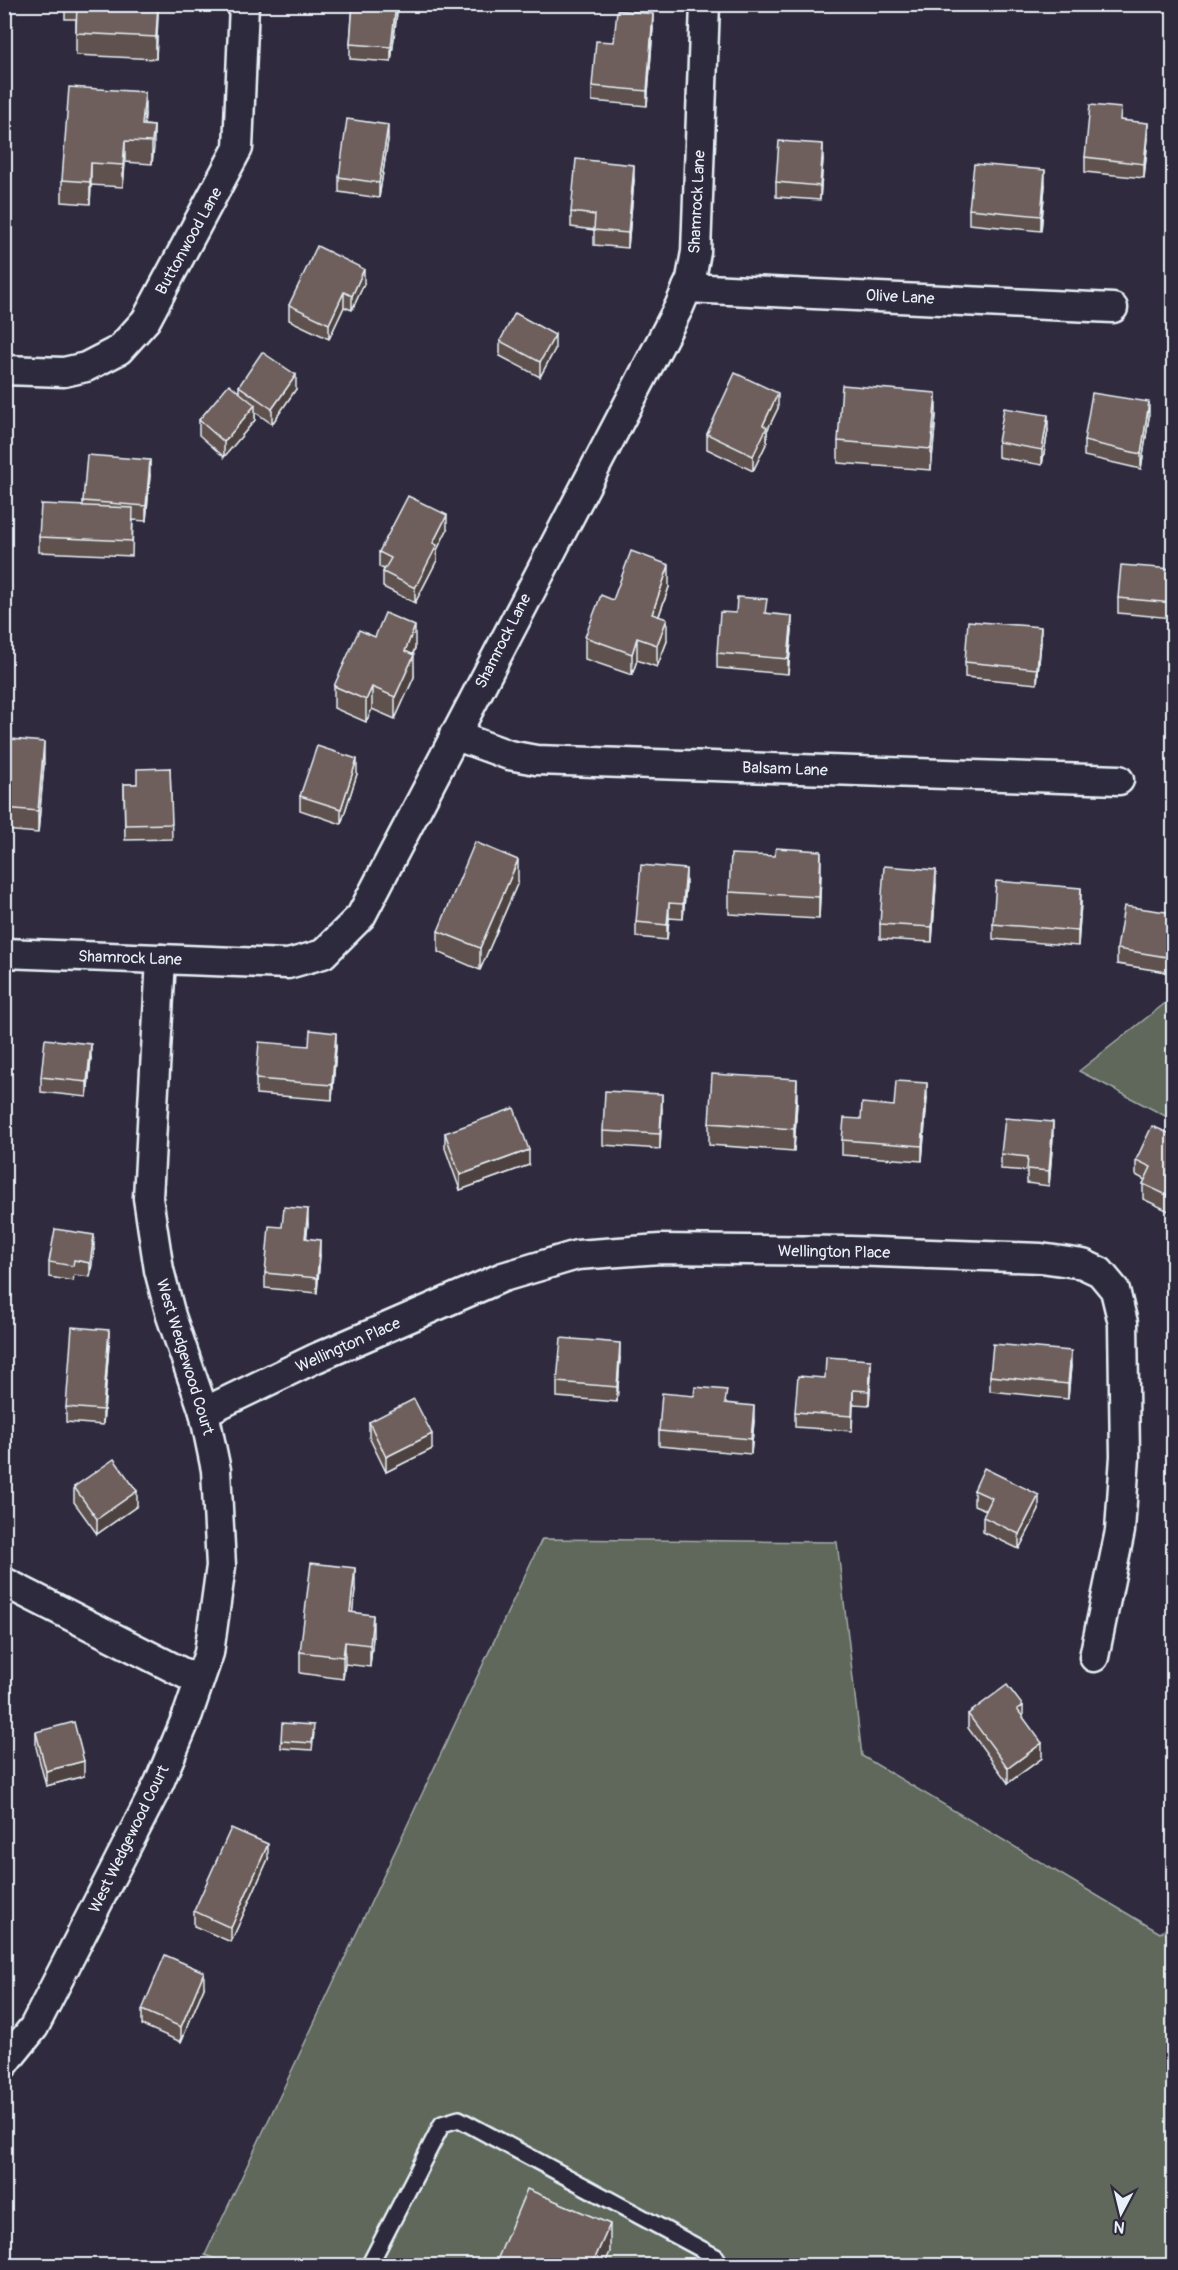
<svg xmlns="http://www.w3.org/2000/svg" width="1178" height="2270" font-family="Pangolin,sans-serif">
<style>
.green{fill:#5e675a;stroke:#a3aca9;stroke-width:1.5}
.lines{fill:none;stroke-linecap:round;stroke-linejoin:round}
.service-casing{stroke:#e8f1f8;stroke-width:20}
.minor-casing{stroke:#e8f1f8;stroke-width:33}
.service{stroke:#2f2a3d;stroke-width:15}
.minor{stroke:#2f2a3d;stroke-width:28}
.wall{fill:#5f514e;stroke:#e8f1f8;stroke-width:1.5}
.shaded-wall{fill:#4d4240;stroke:#e8f1f8;stroke-width:1.5}
.building{fill:#6e5e5b;stroke:#e8f1f8;stroke-width:1.5}
.labels{text-anchor:middle;dominant-baseline:central;stroke-width:6;stroke-linejoin:round;paint-order:stroke}
.street-label{font-size:16px;fill:#e8f1f8;stroke:#2f2a3d}
</style>
<rect width="100%" height="100%" fill="#2f2a3d"/>
<filter id="ink" filterUnits="userSpaceOnUse"><feTurbulence type="fractalNoise" baseFrequency=".0167" numOctaves="2"/><feDisplacementMap in="SourceGraphic" scale="12" xChannelSelector="R" yChannelSelector="G"/><feConvolveMatrix kernelMatrix="1 2 1 2 8 2 1 2 1" color-interpolation-filters="sRGB"/></filter>
<g filter="url(#ink)">
<g class="green">
<polygon points="1173,997 1173,1120 1079,1071"/>
<polygon points="542,1539 837,1542 862,1756 1160,1933 1173,1924 1173,2265 235,2266 205,2255"/>
</g>
<g class="lines">
<g class="service-casing">
<polyline id="service" points="369,2266 442,2124 459,2119 716,2257 721,2266"/>
</g>
<g class="minor-casing">
<g id="minor">
<polyline points="687,288 1113,308"/>
<polyline points="4,370 64,372 86,367 119,350 146,320 238,148 244,4"/>
<polyline points="454,735 509,755 536,760 1119,780"/>
<polyline points="4,953 288,964 323,954 361,916 679,307 691,279 696,252 705,4"/>
<polyline points="204,1412 316,1358 503,1277 577,1255 660,1249 850,1251 1041,1258 1083,1264 1100,1272 1115,1290 1123,1323 1125,1456 1120,1531 1094,1657"/>
<polyline points="4,1582 199,1681"/>
<polyline points="4,2064 34,2027 159,1783 188,1714 209,1653 221,1566 216,1470 204,1412 171,1316 159,1270 148,1198 161,959"/>
</g>
</g>
<use href="#service" class="service"/>
<use href="#minor" class="minor"/>
</g>
<g class="wall">
<polygon points="65,4 158,4 156,59 76,55 76,19 65,19"/>
<polygon points="353,4 398,4 391,62 350,59 350,44"/>
<polygon points="653,28 647,106 592,101 592,86 614,42"/>
<polygon points="145,114 144,125 154,126 152,164 125,162 123,187 91,185 90,204 62,202 62,180"/>
<polygon points="1121,120 1148,138 1144,178 1085,172 1085,157"/>
<polygon points="388,140 379,198 339,192 339,177"/>
<polygon points="823,159 820,200 776,197 776,182"/>
<polygon points="634,180 628,248 594,245 594,230 571,227 571,212"/>
<polygon points="1045,185 1041,231 969,224 969,209"/>
<polygon points="364,284 352,310 344,307 329,339 289,320 289,305"/>
<polygon points="500,341 555,349 540,377 500,356"/>
<polygon points="239,386 296,389 272,424 255,412 255,420 224,457 199,435 199,420 239,392"/>
<polygon points="778,408 767,431 767,442 753,471 707,449 707,434"/>
<polygon points="936,415 931,470 838,463 838,441"/>
<polygon points="1149,417 1141,469 1084,456 1084,441"/>
<polygon points="1048,430 1042,465 998,457 998,442"/>
<polygon points="150,475 146,521 133,520 132,556 39,552 39,537 83,506 83,501"/>
<polygon points="447,530 437,550 437,560 415,603 383,587 383,572 384,569 379,567 379,552"/>
<polygon points="1173,569 1173,618 1118,613 1118,598"/>
<polygon points="669,587 659,616 667,641 657,667 637,660 632,675 585,659 585,637 613,600"/>
<polygon points="767,613 792,630 788,674 717,668 717,653"/>
<polygon points="375,637 415,648 413,655 414,677 395,719 372,709 366,722 334,708 334,686"/>
<polygon points="1041,642 1037,684 965,677 965,662"/>
<polygon points="4,761 44,764 38,833 4,830"/>
<polygon points="170,768 172,839 125,840 124,784 137,784"/>
<polygon points="357,774 341,824 300,810 300,796"/>
<polygon points="821,873 819,919 729,914 729,892"/>
<polygon points="518,882 480,970 438,952 438,931"/>
<polygon points="686,884 683,919 669,918 667,940 636,937 636,922"/>
<polygon points="936,885 932,942 880,939 880,924"/>
<polygon points="1081,902 1078,946 993,939 993,924"/>
<polygon points="1173,913 1173,973 1117,964 1117,949"/>
<polygon points="309,1046 336,1047 332,1100 256,1094 256,1079"/>
<polygon points="91,1058 87,1097 41,1092 41,1077"/>
<polygon points="927,1098 922,1161 842,1155 842,1140 861,1119 894,1106"/>
<polygon points="797,1101 794,1151 709,1145 709,1123"/>
<polygon points="662,1109 660,1149 603,1145 603,1131"/>
<polygon points="445,1133 529,1165 460,1190 445,1148"/>
<polygon points="1173,1135 1173,1213 1143,1199 1143,1184 1145,1180 1136,1175 1136,1160"/>
<polygon points="1053,1137 1049,1186 1027,1183 1027,1171 1001,1169 1001,1154"/>
<polygon points="308,1224 306,1238 320,1255 317,1293 265,1288 265,1273 282,1227"/>
<polygon points="94,1250 90,1277 74,1275 73,1281 49,1277 49,1262"/>
<polygon points="109,1344 103,1425 66,1422 66,1407"/>
<polygon points="620,1358 617,1402 557,1397 557,1382"/>
<polygon points="1071,1366 1068,1399 990,1391 990,1376"/>
<polygon points="871,1375 869,1405 853,1404 852,1431 795,1427 795,1412 825,1378"/>
<polygon points="727,1403 754,1421 751,1454 659,1446 659,1431"/>
<polygon points="369,1422 432,1449 386,1472 369,1437"/>
<polygon points="74,1487 137,1506 97,1534 74,1502"/>
<polygon points="974,1490 1039,1510 1019,1549 983,1532 983,1517 986,1510 974,1505"/>
<polygon points="355,1590 352,1613 373,1637 370,1667 345,1664 343,1679 300,1673 300,1652"/>
<polygon points="968,1714 1023,1717 1042,1758 1008,1783 968,1728"/>
<polygon points="36,1732 84,1776 46,1786 36,1747"/>
<polygon points="314,1733 312,1750 281,1748 281,1741"/>
<polygon points="268,1859 231,1942 194,1926 194,1911"/>
<polygon points="204,1987 181,2042 142,2025 142,2010"/>
</g>
<g class="shaded-wall">
<polygon points="158,4 158,17 156,59 156,37"/>
<polygon points="396,4 398,4 391,62 391,47"/>
<polygon points="653,14 653,28 647,106 647,91"/>
<polygon points="145,92 145,114 143,142 142,125"/>
<polygon points="1148,123 1148,138 1144,178 1144,164"/>
<polygon points="388,125 388,140 379,198 379,183"/>
<polygon points="154,126 154,148 152,164 152,142"/>
<polygon points="125,141 125,162 123,187 123,165"/>
<polygon points="823,144 823,159 820,200 820,186"/>
<polygon points="91,163 91,185 90,204 90,182"/>
<polygon points="634,165 634,180 628,248 628,233"/>
<polygon points="1045,170 1045,185 1041,231 1041,216"/>
<polygon points="364,269 364,284 352,310 352,296"/>
<polygon points="344,292 344,307 329,339 329,324"/>
<polygon points="555,335 555,349 540,377 540,362"/>
<polygon points="296,375 296,389 272,424 272,409"/>
<polygon points="778,393 778,408 767,431 767,442 753,471 753,456 763,425"/>
<polygon points="936,393 936,415 931,470 931,449"/>
<polygon points="1149,402 1149,417 1141,469 1141,454"/>
<polygon points="255,405 255,420 224,457 224,442"/>
<polygon points="1048,415 1048,430 1042,465 1042,450"/>
<polygon points="150,460 150,475 146,521 146,506"/>
<polygon points="447,515 447,530 437,550 437,560 415,603 415,588 433,543"/>
<polygon points="669,565 669,587 652,635 652,614"/>
<polygon points="792,616 792,630 788,674 788,659"/>
<polygon points="667,619 667,641 657,667 657,645"/>
<polygon points="415,626 415,648 405,673 405,651"/>
<polygon points="1041,627 1041,642 1037,684 1037,669"/>
<polygon points="637,638 637,660 632,675 632,654"/>
<polygon points="414,655 414,677 395,719 395,697"/>
<polygon points="372,687 372,709 366,722 366,700"/>
<polygon points="44,742 44,764 38,833 38,811"/>
<polygon points="357,759 357,774 341,824 341,809"/>
<polygon points="821,851 821,873 819,919 819,897"/>
<polygon points="518,860 518,882 480,970 480,948"/>
<polygon points="686,869 686,884 683,919 683,904"/>
<polygon points="936,870 936,885 932,942 932,927"/>
<polygon points="1081,888 1081,902 1078,946 1078,931"/>
<polygon points="669,903 669,918 667,940 667,925"/>
<polygon points="336,1033 336,1047 332,1100 332,1085"/>
<polygon points="91,1044 91,1058 87,1097 87,1082"/>
<polygon points="797,1079 797,1101 794,1151 794,1129"/>
<polygon points="927,1083 927,1098 922,1161 922,1146"/>
<polygon points="662,1094 662,1109 660,1149 660,1134"/>
<polygon points="1053,1122 1053,1137 1049,1186 1049,1171"/>
<polygon points="529,1150 529,1165 460,1190 460,1175"/>
<polygon points="308,1209 308,1224 305,1253 305,1238"/>
<polygon points="94,1235 94,1250 90,1277 90,1263"/>
<polygon points="320,1240 320,1255 317,1293 317,1278"/>
<polygon points="109,1330 109,1344 103,1425 103,1410"/>
<polygon points="620,1343 620,1358 617,1402 617,1387"/>
<polygon points="1071,1351 1071,1366 1068,1399 1068,1384"/>
<polygon points="871,1360 871,1375 869,1405 869,1391"/>
<polygon points="853,1390 853,1404 852,1431 852,1416"/>
<polygon points="754,1406 754,1421 751,1454 751,1439"/>
<polygon points="432,1434 432,1449 386,1472 386,1457"/>
<polygon points="137,1491 137,1506 97,1534 97,1519"/>
<polygon points="1039,1495 1039,1510 1019,1549 1019,1534"/>
<polygon points="355,1568 355,1590 350,1634 350,1612"/>
<polygon points="373,1615 373,1637 370,1667 370,1645"/>
<polygon points="345,1642 345,1664 343,1679 343,1657"/>
<polygon points="1023,1706 1023,1721 1017,1709"/>
<polygon points="1042,1743 1042,1758 1008,1783 1008,1768"/>
<polygon points="84,1761 84,1776 46,1786 46,1771"/>
<polygon points="268,1844 268,1859 231,1942 231,1928"/>
<polygon points="204,1972 204,1987 181,2042 181,2027"/>
<polygon points="610,2224 610,2252 604,2265 592,2265"/>
</g>
<g class="building">
<polygon points="77,4 158,4 156,37 76,33"/>
<polygon points="353,4 396,4 391,47 350,44"/>
<polygon points="617,10 653,14 647,91 592,86 596,41 614,42"/>
<polygon points="69,87 145,92 142,125 154,126 152,142 125,141 123,165 91,163 90,182 62,180"/>
<polygon points="1090,105 1121,108 1120,120 1148,123 1144,164 1085,157"/>
<polygon points="347,119 388,125 379,183 339,177"/>
<polygon points="779,141 823,144 820,186 776,182"/>
<polygon points="576,159 634,165 628,233 594,230 595,215 571,212"/>
<polygon points="974,164 1045,170 1041,216 969,209"/>
<polygon points="317,246 364,269 352,296 344,292 329,324 289,305"/>
<polygon points="515,313 555,335 540,362 500,341"/>
<polygon points="262,352 296,375 272,409 239,386"/>
<polygon points="735,373 778,393 763,425 767,427 753,456 707,434"/>
<polygon points="229,384 255,405 224,442 199,420"/>
<polygon points="842,385 936,393 931,449 838,441"/>
<polygon points="1092,393 1149,402 1141,454 1084,441"/>
<polygon points="1004,408 1048,415 1042,450 998,442"/>
<polygon points="87,455 150,460 146,506 83,501"/>
<polygon points="408,496 447,515 433,543 437,545 415,588 383,572 391,558 379,552"/>
<polygon points="41,504 133,508 132,541 39,537"/>
<polygon points="631,551 669,565 652,614 667,619 657,645 637,638 632,654 585,637 601,595 613,600"/>
<polygon points="1121,565 1173,569 1173,603 1118,598"/>
<polygon points="737,597 767,599 765,613 792,616 788,659 717,653 720,612 736,613"/>
<polygon points="385,613 415,626 405,651 414,655 395,697 372,687 366,700 334,686 359,630 375,637"/>
<polygon points="968,621 1041,627 1037,669 965,662"/>
<polygon points="11,739 44,742 38,811 4,808 4,761 10,762"/>
<polygon points="317,746 357,759 341,809 300,796"/>
<polygon points="170,768 172,824 125,825 124,784 137,784 137,769"/>
<polygon points="475,842 518,860 480,948 438,931"/>
<polygon points="776,848 821,851 819,897 729,892 731,854 775,856"/>
<polygon points="641,865 686,869 683,904 669,903 667,925 636,922"/>
<polygon points="884,866 936,870 932,927 880,924"/>
<polygon points="996,881 1081,888 1078,931 993,924"/>
<polygon points="1124,906 1173,913 1173,958 1117,949"/>
<polygon points="310,1030 336,1033 332,1085 256,1079 259,1042 309,1046"/>
<polygon points="45,1039 91,1044 87,1082 41,1077"/>
<polygon points="712,1074 797,1079 794,1129 709,1123"/>
<polygon points="896,1081 927,1083 922,1146 842,1140 844,1118 861,1119 862,1103 894,1106"/>
<polygon points="605,1091 662,1094 660,1134 603,1131"/>
<polygon points="514,1108 529,1150 460,1175 445,1133"/>
<polygon points="1005,1118 1053,1122 1049,1171 1027,1169 1028,1157 1001,1154"/>
<polygon points="1152,1126 1173,1135 1173,1198 1143,1184 1151,1167 1136,1160"/>
<polygon points="284,1207 308,1209 305,1238 320,1240 317,1278 265,1273 269,1226 282,1227"/>
<polygon points="55,1229 94,1235 90,1263 74,1260 73,1266 49,1262"/>
<polygon points="72,1327 109,1330 103,1410 66,1407"/>
<polygon points="561,1338 620,1343 617,1387 557,1382"/>
<polygon points="993,1344 1071,1351 1068,1384 990,1376"/>
<polygon points="826,1357 871,1360 869,1391 853,1390 852,1416 795,1412 798,1376 825,1378"/>
<polygon points="695,1387 727,1390 725,1403 754,1406 751,1439 659,1431 662,1393 694,1396"/>
<polygon points="414,1399 432,1434 386,1457 369,1422"/>
<polygon points="114,1459 137,1491 97,1519 74,1487"/>
<polygon points="984,1468 1039,1495 1019,1534 983,1517 992,1498 974,1490"/>
<polygon points="311,1563 355,1568 350,1612 373,1615 370,1645 345,1642 343,1657 300,1652"/>
<polygon points="1007,1685 1023,1706 1017,1709 1042,1743 1008,1768 968,1714"/>
<polygon points="74,1722 84,1761 46,1771 36,1732"/>
<polygon points="282,1723 314,1725 312,1743 281,1741"/>
<polygon points="231,1828 268,1844 231,1928 194,1911"/>
<polygon points="165,1955 204,1972 181,2027 142,2010"/>
<polygon points="527,2189 610,2224 592,2265 495,2265"/>
</g>
</g>
<g class="labels">
<g class="street-label">
<text transform="translate(697 202) rotate(-87)">Shamrock Lane</text>
<text transform="translate(189 241) rotate(-61)">Buttonwood Lane</text>
<text transform="translate(900 297) rotate(3)">Olive Lane</text>
<text transform="translate(503 641) rotate(-63)">Shamrock Lane</text>
<text transform="translate(785 769) rotate(2)">Balsam Lane</text>
<text transform="translate(130 958) rotate(2)">Shamrock Lane</text>
<text transform="translate(834 1252) rotate(1)">Wellington Place</text>
<text transform="translate(348 1345) rotate(-24)">Wellington Place</text>
<text transform="translate(185 1357) rotate(73)">West Wedgewood Court</text>
<text transform="translate(129 1839) rotate(-64)">West Wedgewood Court</text>
</g>
</g>
<rect width="1178" height="2270" fill="none" stroke="#2f2a3d" stroke-width="24"/>
<rect x="12" y="12" width="1154" height="2246" fill="none" stroke="#e8f1f8" stroke-width="2" filter="url(#ink)"/>
<g transform="translate(1121 2213) rotate(187)" stroke="#2f2a3d" stroke-width="4.5" paint-order="stroke">
<path d="M0-4.5L10 22L0 15L-10 22Z" fill="#e8f1f8"/>
<text y="-9" font-size="16" font-weight="bold" text-anchor="middle" fill="#e8f1f8">N</text>
</g>
</svg>
